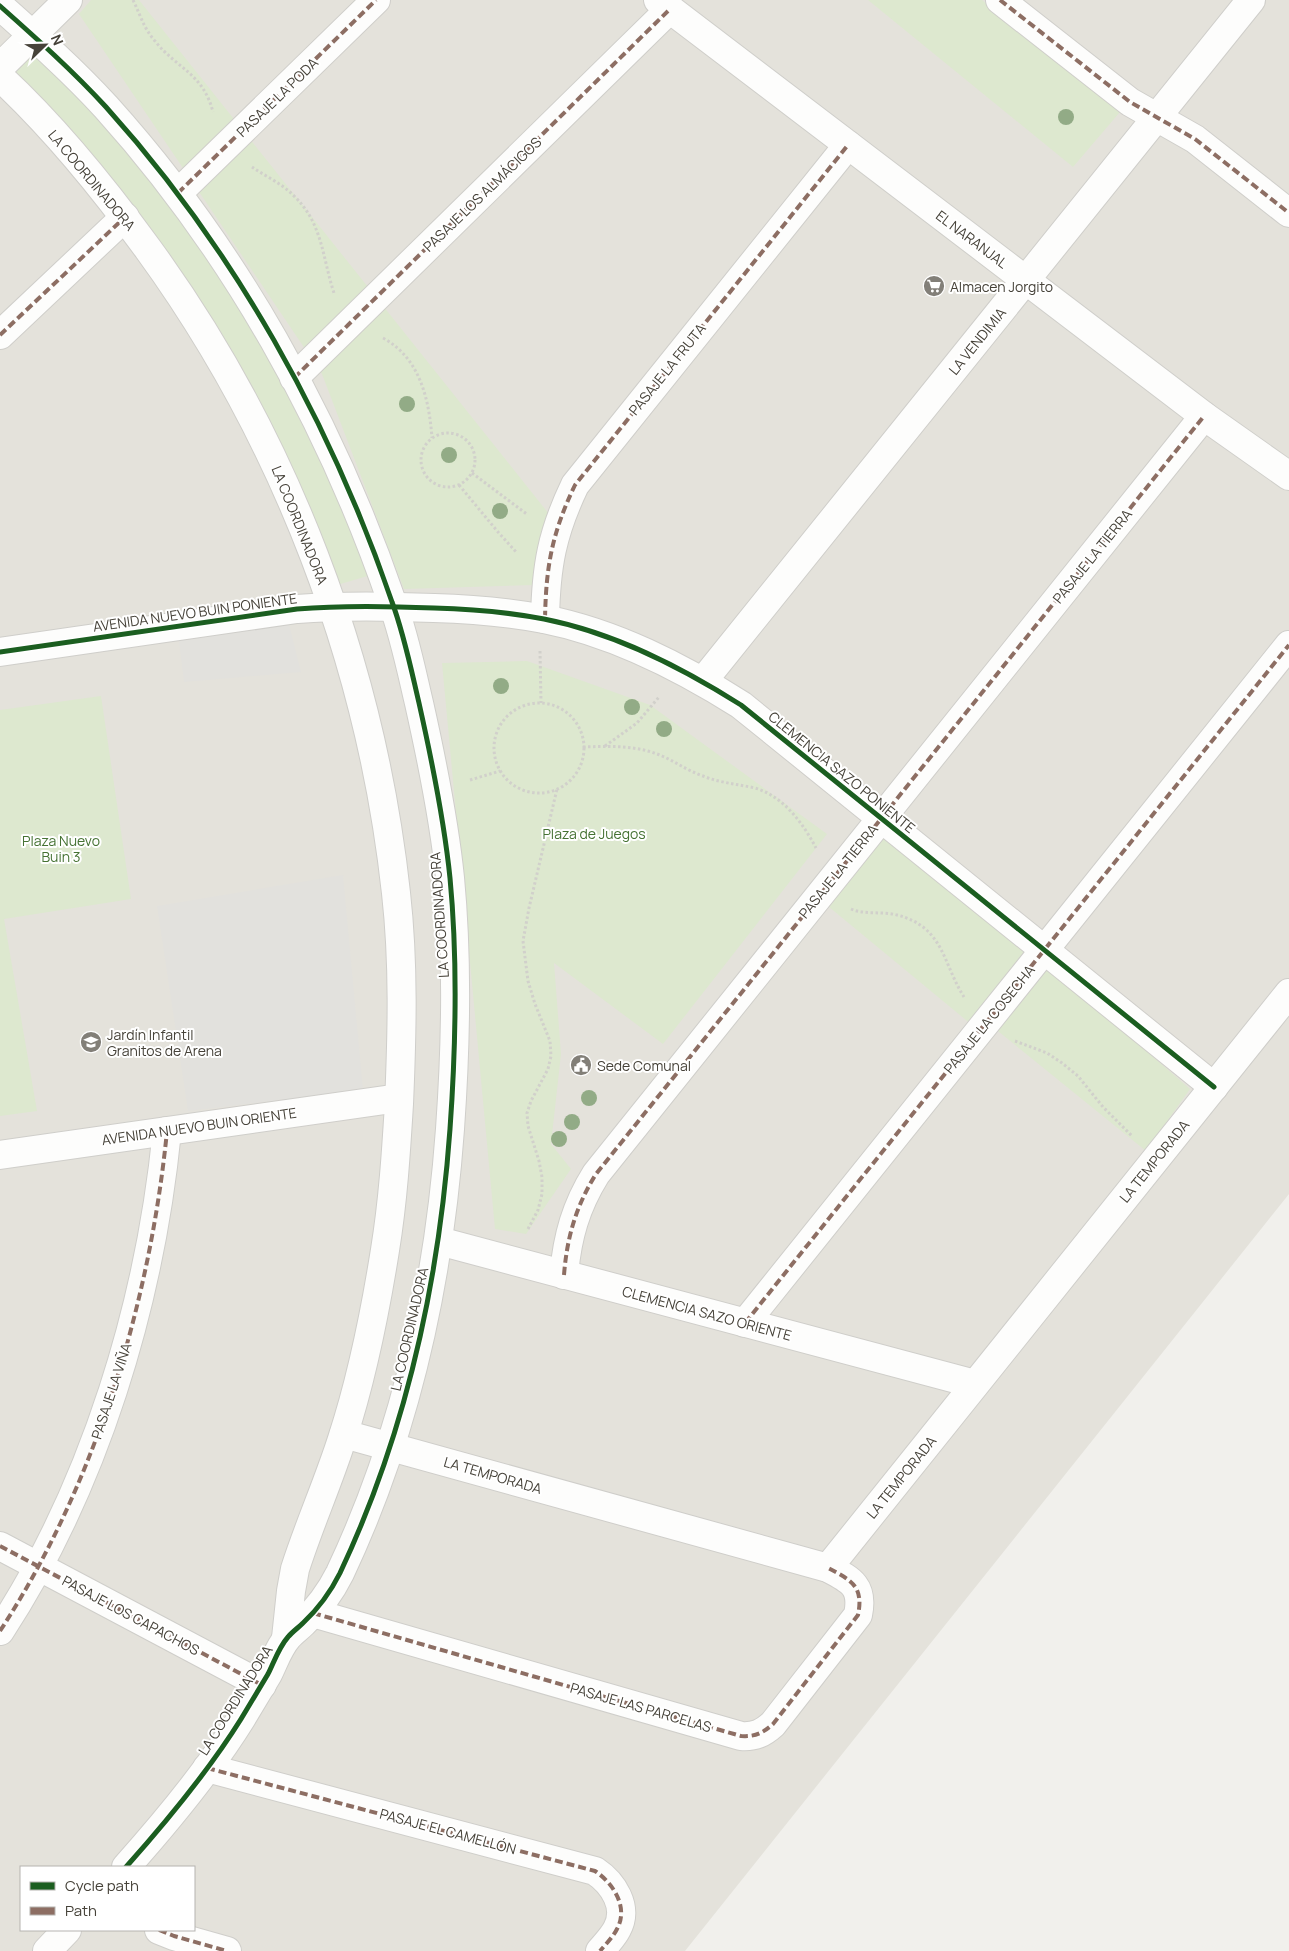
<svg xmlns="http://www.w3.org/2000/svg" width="1289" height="1951" font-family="Manrope,sans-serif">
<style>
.residential{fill:#e4e2db;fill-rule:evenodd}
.green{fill:#dde8cf}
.parking{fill:#e2e1dd}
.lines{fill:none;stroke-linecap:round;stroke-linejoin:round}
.minor-casing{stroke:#cfceca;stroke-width:30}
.path{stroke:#d1d0cb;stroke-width:3;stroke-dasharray:2.5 2.5;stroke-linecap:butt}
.minor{stroke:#fdfdfc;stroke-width:28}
.quiet{stroke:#8d6e63;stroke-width:4;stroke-dasharray:8 4;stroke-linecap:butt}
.cycleway-casing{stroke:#fff;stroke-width:8}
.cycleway{stroke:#1b5e20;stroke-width:5}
.tree{fill:#92ab86}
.labels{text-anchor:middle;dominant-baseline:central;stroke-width:4;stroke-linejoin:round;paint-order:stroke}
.street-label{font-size:14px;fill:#464239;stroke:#fff}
.poi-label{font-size:14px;fill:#464239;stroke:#fff;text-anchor:start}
.park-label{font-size:14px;fill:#457233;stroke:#fff}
</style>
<rect width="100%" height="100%" fill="#f1f0ec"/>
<path class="residential" d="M0 0H1289V1194L685 1951H0ZM21 1867H194V1930H21Z"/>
<g class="green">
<polygon points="91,0 139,0 549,514 534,585 404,589 322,374 79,14"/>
<polygon points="868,0 982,0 1120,112 1073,167"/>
<path d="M36 53C122 138 200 237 260 342 272 363 283 385 293 407 321 462 347 518 371 575L337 585 267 423 9 76Z"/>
<polygon points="527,661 650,705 827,834 663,1044 554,963 561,1054 551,1144 571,1169 526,1234 495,1229 442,663"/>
<polygon points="101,696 131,899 4,919 37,1111 0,1116 0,710"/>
<polygon points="882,831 1030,953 972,1025 823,902"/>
<polygon points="1043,961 1190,1089 1146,1151 988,1023"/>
</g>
<g class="parking">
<polygon points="288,620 301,672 184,682 178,634"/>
<polygon points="343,875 363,1090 188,1111 157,906"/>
</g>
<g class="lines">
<g class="minor-casing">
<g id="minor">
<polyline points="658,0 1204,416 1289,476"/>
<polyline points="1000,0 1130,102 1195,139 1289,213"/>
<path d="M0 6C36 38 73 71 106 107 234 249 330 421 392 602 404 634 411 669 419 703 432 761 444 819 450 878 458 962 456 1045 450 1129 439 1282 406 1433 340 1573 331 1591 318 1609 303 1623 298 1628 292 1632 288 1637 279 1647 274 1662 268 1674 259 1689 250 1704 241 1719 208 1772 167 1821 126 1867"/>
<polyline points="0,67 68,0"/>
<path d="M0 77C54 127 105 190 148 249 285 437 371 663 396 893 404 964 402 1034 399 1104 396 1153 393 1201 385 1250 375 1313 362 1378 342 1439 328 1483 309 1525 295 1569L291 1591 286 1638"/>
<polyline points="178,193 376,0"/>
<polyline points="0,335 125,217"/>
<polyline points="294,378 670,9"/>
<path d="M545 619C546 566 552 533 575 485L848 145"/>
<path d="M0 652 297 609C343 605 388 606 434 608 471 609 507 612 544 619 615 633 681 667 741 705L1214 1087"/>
<polyline points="703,681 1251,0"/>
<polyline points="0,1155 399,1098"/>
<polyline points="439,1241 975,1384"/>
<path d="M564 1275C567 1237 576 1206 596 1174L1204 416"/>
<polyline points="745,1323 1289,645"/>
<polyline points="0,1546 262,1685"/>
<polyline points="828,1568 1289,993"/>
<path d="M313 1613 741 1736C755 1737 763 1733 773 1724L858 1615C864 1586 851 1580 828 1568L344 1434"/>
<path d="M0 1631C95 1486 150 1303 167 1131"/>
<path d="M207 1768 595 1871C613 1883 629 1907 617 1929 613 1937 606 1944 600 1951"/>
<polyline points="159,1930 174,1936 227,1951"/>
<polyline points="47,1951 67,1930"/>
</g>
</g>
<g class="path">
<path d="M133 0C140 14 144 29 155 41 177 69 203 73 213 112"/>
<path d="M252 167C265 176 281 183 293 195 323 223 322 257 334 293"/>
<path d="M383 338C420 358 429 399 432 438"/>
<circle cx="448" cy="460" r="27"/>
<polyline points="472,473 528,515"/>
<polyline points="459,485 498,532 517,553"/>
<polyline points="540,651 541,703"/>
<circle cx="539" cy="748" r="45"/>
<polyline points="605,746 637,723 659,697"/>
<path d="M583 747C610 746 637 745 662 756 676 762 688 771 703 776 720 783 737 784 755 788 783 796 803 823 816 848"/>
<polyline points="470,780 500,771"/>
<path d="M851 909C864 915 882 911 897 915 944 927 942 962 964 997"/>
<polyline points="1015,1041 1047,1053 1062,1063 1078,1076 1103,1107 1132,1136"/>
<polyline points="528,1229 538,1210 542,1194 542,1177 539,1161 528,1126 527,1113 531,1101 548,1069 551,1056 550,1041 535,1004 528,981 523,941 529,908 557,789"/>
</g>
<use href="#minor" class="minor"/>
<g class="quiet">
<polyline points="1000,0 1130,102 1195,139 1289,213"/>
<polyline points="178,193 376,0"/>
<polyline points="0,335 125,217"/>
<polyline points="294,378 670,9"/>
<path d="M545 619C546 566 552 533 575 485L848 145"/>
<path d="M564 1275C567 1237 576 1206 596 1174L1204 416"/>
<polyline points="745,1323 1289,645"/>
<polyline points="0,1546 262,1685"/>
<path d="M313 1613 741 1736C755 1737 763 1733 773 1724L858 1615C864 1586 851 1580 828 1568"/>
<path d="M0 1631C95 1486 150 1303 167 1131"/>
<path d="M207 1768 595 1871C613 1883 629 1907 617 1929 613 1937 606 1944 600 1951"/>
<polyline points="159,1930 174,1936 227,1951"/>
</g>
<g class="cycleway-casing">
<g id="cycleway">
<path d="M0 6C36 38 73 71 106 107 234 249 330 421 392 602 404 634 411 669 419 703 432 761 444 819 450 878 458 962 456 1045 450 1129 439 1282 406 1433 340 1573 331 1591 318 1609 303 1623 298 1628 292 1632 288 1637 279 1647 274 1662 268 1674 259 1689 250 1704 241 1719 208 1772 167 1821 126 1867"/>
<path d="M0 652 297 609C343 605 388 606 434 608 471 609 507 612 544 619 615 633 681 667 741 705L1214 1087"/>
</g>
</g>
<use href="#cycleway" class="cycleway"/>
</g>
<g class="tree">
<circle cx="1066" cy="117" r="8"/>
<circle cx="407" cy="404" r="8"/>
<circle cx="449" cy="455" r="8"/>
<circle cx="500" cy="511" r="8"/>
<circle cx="501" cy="686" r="8"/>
<circle cx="632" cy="707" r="8"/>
<circle cx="664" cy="729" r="8"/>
<circle cx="589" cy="1098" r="8"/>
<circle cx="572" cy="1122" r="8"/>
<circle cx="559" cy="1139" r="8"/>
</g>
<defs>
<g id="supermarket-disc" transform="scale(1.125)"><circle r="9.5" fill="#827f78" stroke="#fff"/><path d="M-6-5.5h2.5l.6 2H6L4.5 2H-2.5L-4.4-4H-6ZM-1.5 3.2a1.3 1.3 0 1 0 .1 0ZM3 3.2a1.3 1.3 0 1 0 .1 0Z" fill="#fff"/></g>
<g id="school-disc" transform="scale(1.125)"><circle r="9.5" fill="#827f78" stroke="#fff"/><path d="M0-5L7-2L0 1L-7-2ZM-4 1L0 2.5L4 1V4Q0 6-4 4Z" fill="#fff"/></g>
<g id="civic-disc" transform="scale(1.125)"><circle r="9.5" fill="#827f78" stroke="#fff"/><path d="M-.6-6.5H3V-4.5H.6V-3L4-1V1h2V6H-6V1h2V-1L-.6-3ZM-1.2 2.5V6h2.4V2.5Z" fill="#fff"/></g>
</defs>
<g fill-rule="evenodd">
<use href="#supermarket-disc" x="934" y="286"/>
<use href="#school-disc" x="91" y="1042"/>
<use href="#civic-disc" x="581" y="1065"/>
</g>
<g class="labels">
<g class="street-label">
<text transform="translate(277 97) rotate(-44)">PASAJE LA PODA</text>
<text transform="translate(92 180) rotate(50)">LA COORDINADORA</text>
<text transform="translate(482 194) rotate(-44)">PASAJE LOS ALMÁCIGOS</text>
<text transform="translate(972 239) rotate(37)">EL NARANJAL</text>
<text transform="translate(977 341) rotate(-51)">LA VENDIMIA</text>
<text transform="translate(667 369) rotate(-51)">PASAJE LA FRUTA</text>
<text transform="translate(300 525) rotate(68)">LA COORDINADORA</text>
<text transform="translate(1092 556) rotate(-51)">PASAJE LA TIERRA</text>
<text transform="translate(195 612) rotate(-8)">AVENIDA NUEVO BUIN PONIENTE</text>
<text transform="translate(842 772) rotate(39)">CLEMENCIA SAZO PONIENTE</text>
<text transform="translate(838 871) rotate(-51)">PASAJE LA TIERRA</text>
<text transform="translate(439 915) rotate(-94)">LA COORDINADORA</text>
<text transform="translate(989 1019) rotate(-51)">PASAJE LA COSECHA</text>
<text transform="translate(199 1126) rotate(-8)">AVENIDA NUEVO BUIN ORIENTE</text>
<text transform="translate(1154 1161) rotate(-51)">LA TEMPORADA</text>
<text transform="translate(707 1313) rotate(15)">CLEMENCIA SAZO ORIENTE</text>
<text transform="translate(409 1329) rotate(-77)">LA COORDINADORA</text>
<text transform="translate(111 1391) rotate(-72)">PASAJE LA VIÑA</text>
<text transform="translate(493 1475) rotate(16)">LA TEMPORADA</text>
<text transform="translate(901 1477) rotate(-51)">LA TEMPORADA</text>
<text transform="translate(131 1615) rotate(28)">PASAJE LOS CAPACHOS</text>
<text transform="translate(235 1700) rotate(-58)">LA COORDINADORA</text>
<text transform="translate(641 1707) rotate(16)">PASAJE LAS PARCELAS</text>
<text transform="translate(448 1831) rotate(15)">PASAJE EL CAMELLÓN</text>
</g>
<g class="poi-label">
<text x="950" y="286">Almacen Jorgito</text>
<text x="107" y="1034">Jardín Infantil<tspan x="107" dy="16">Granitos de Arena</tspan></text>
<text x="597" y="1065">Sede Comunal</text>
</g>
<g class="park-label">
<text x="594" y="833">Plaza de Juegos</text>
<text x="61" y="840">Plaza Nuevo<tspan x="61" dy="16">Buin 3</tspan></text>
</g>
</g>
<rect x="20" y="1866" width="175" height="65" fill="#ffffff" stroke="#b5b3b0"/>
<rect x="30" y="1882" width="25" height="8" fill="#1b5e20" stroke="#b5b3b0"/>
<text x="65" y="1891" font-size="15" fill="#464239">Cycle path</text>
<rect x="30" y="1907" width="25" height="8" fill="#8d6e63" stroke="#b5b3b0"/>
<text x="65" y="1916" font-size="15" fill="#464239">Path</text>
<g transform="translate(45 45) rotate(67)" stroke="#ffffff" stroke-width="4" paint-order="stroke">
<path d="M0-4L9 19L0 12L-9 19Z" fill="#464239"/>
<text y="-8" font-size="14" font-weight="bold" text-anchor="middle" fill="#464239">N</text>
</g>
</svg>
